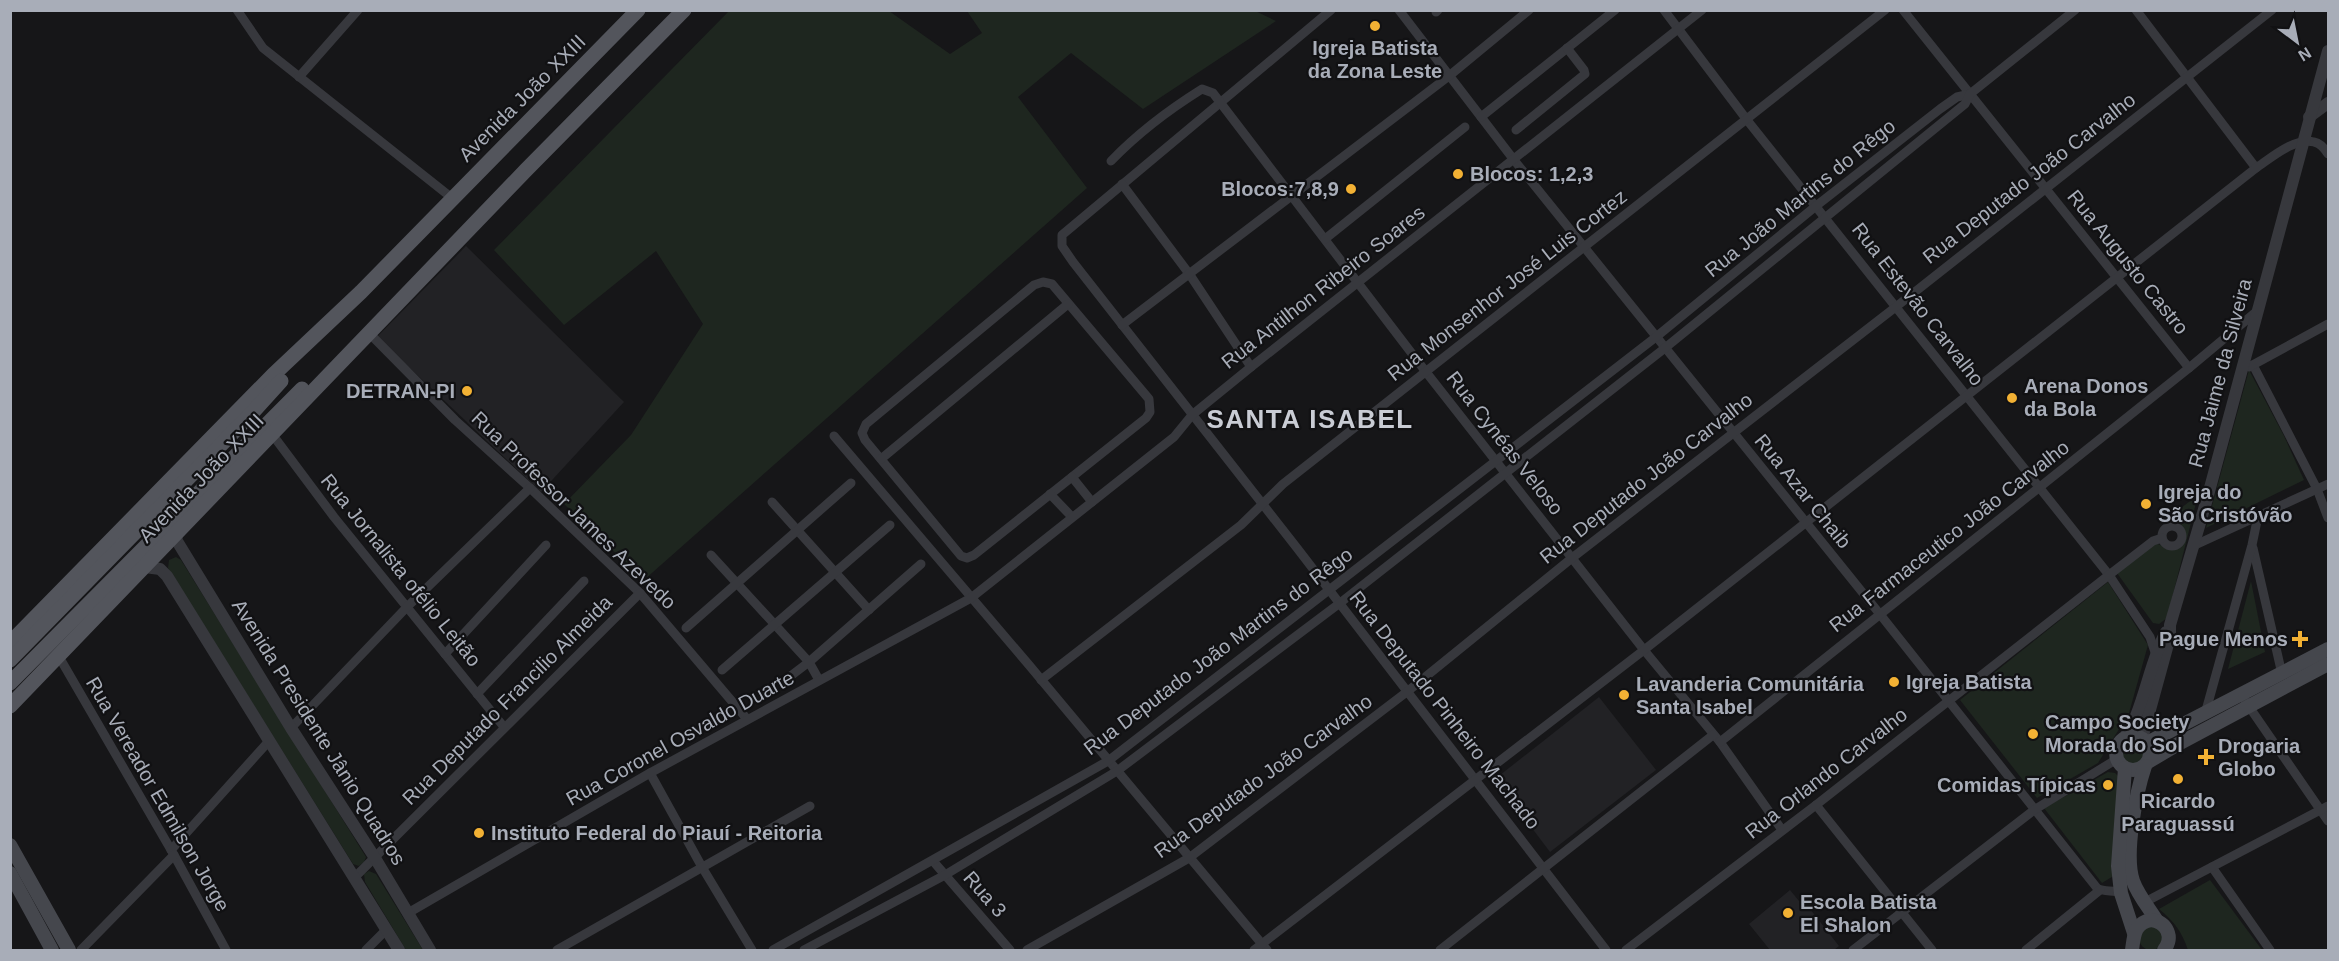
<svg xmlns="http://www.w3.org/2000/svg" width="2339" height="961" font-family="Arial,sans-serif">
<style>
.built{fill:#222225}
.green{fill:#1e261f}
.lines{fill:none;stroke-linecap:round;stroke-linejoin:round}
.minor{stroke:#37383d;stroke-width:9}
.tertiary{stroke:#37383d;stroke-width:12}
.secondary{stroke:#45474d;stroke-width:14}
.primary{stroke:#53555c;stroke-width:15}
.poi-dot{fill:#f2b134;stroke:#111113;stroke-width:2}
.labels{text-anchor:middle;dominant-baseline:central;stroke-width:4.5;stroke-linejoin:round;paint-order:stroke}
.poi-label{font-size:20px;font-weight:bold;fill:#a8adb8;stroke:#111113;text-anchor:start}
.street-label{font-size:20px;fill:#a8adb8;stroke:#111113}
.district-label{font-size:26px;font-weight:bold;letter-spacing:1.5px;fill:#c9ccd4;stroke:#111113}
</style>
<rect width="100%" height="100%" fill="#161618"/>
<g class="built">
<polygon points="466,246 624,402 541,492 377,337"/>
<polygon points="1599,697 1656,770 1550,852 1495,779"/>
<polygon points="1790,890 1799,901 1803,900 1839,946 1834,950 1770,950 1749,924"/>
</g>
<g class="green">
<polygon points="1253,10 1276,21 1143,109 1071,53 1018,97 1087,188 644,580 564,504 631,435 703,324 656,251 564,325 494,250 729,11 889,11 950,54 982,33 967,11"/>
<polygon points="2249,370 2284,436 2304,480 2206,528"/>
<path d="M2198 495 2167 618 2159 624 2153 623 2117 573 2155 543 2169 548 2181 545C2192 530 2180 524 2168 518Z"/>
<polygon points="176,557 181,560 366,857 364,862 359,866 353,864 168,568 169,560"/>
<polygon points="2251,581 2265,652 2228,669"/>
<polygon points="2108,582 2148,645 2129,713 2098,763 2037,798 1960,700"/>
<circle cx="2133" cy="753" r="12"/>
<polygon points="2108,772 2115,773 2119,777 2115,875 2102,883 2044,808"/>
<polygon points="369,871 376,874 423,950 406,950 365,882 364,874"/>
<path d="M2210 880 2262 950H2188C2182 932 2174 921 2159 909Z"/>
<circle cx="2151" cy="938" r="12"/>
</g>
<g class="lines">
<g class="minor">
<polyline points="237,10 263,48 452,198"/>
<polyline points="1331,10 1062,235 1062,246 1073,262 1297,548 1606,950"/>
<path d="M1399 10 1514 160 1879 613 2097 888C2105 893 2113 889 2121 893"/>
<polyline points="1664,10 1747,120 2109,575 2150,637 2155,652"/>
<polyline points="1903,10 2189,368"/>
<polyline points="2136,10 2256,168"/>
<polyline points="1436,12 1438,10"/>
<polyline points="299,77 358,10"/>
<polyline points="1481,117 1615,10"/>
<polyline points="1516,130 1585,74 1584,70 1567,48"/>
<path d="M1111 161C1138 133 1170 109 1202 89L1213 93 1426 372 1644 650 1720 742 1782 830"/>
<polyline points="1122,184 1190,275 1251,367"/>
<polyline points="1325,239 1465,127"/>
<polygon points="1043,282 1052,284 1149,399 1150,412 1146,418 974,555 967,558 961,556 865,440 862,433 866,424 1034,285"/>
<polyline points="1122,325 1449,76 1529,10"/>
<polyline points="369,333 455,420 530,488 640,593 747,719"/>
<polyline points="2253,365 2317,489 2328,518"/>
<polyline points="2249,367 2328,324"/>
<polyline points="272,434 334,517 504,727"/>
<polyline points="834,436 1029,665 1267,950"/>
<polyline points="881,459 1068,304"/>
<polyline points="1072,477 1092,502"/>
<polyline points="1050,494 1072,517"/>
<polyline points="772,502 869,610"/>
<circle cx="2172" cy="536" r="10"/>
<polyline points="2193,546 2328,484"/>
<polyline points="2253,548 2282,674"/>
<polyline points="711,555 809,662 819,680"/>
<polyline points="686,628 851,483"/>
<polyline points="445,654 546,545"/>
<polyline points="58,655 174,855 226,950"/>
<polyline points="722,670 890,525"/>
<polyline points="1041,680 1241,525 1283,484 1885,10"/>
<polyline points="784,681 809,662 921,564"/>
<polyline points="477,694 584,581"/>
<polyline points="2241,695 2328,821"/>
<polyline points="2205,714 2252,545 2258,516"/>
<polyline points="291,728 407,607 530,488"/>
<polyline points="1720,742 2189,368 2256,312"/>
<polyline points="650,773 702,867 752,950"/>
<polyline points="1816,805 1932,950"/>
<polyline points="171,850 269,741"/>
<polyline points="933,861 1010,950"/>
<polyline points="2212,867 2270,950"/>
<polyline points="354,878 640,593"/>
<polyline points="2145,902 2328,806"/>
<polyline points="408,913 650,773 971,598 1174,437 1192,415 1251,367 1702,10"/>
<polyline points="81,950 174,855"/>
<polyline points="366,950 386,930"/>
<polyline points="557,950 810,806"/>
<polyline points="773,950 1108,761 1656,337 1816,206 1940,109 1957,97 1970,94"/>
<polyline points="804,950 945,875 1117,771 1340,603 1665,348 1965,104 1970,94 2075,10"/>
<polyline points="1027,950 1189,858 1408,691 1572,558 1897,306 2272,10"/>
<path d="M1254 950 1644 650 2256 168C2271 158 2295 137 2314 142 2320 143 2325 149 2328 154"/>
<polyline points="1440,950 1713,735"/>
<polyline points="1626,950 1816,805 2109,575 2153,541 2162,538"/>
<polyline points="1853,950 2034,810 2117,759"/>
<polyline points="2026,950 2100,890"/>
</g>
<g class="tertiary">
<polyline points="2309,117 2328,103"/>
<polyline points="176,534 177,541 291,728 375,858 430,950"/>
<polyline points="145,567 160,569 167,576 399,950"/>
<polyline points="2142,739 2170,637 2170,625 2207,499 2328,51"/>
<path d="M2121 742C2143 717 2148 664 2166 632"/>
</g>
<g class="secondary">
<circle cx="2133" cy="753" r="17"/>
<polyline points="2147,743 2328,649"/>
<polyline points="2148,762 2180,743 2328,664"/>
<path d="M2145 766C2136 793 2124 854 2133 881 2138 895 2149 908 2157 921"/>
<polyline points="2125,768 2118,866 2121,893 2134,933"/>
<polyline points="10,845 69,950"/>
<polyline points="10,873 52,950"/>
<path d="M2132 950C2134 936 2134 923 2151 920 2167 922 2174 937 2164 950"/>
</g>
<g class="primary">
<polyline points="10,643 273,375 361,292 638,10"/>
<polyline points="10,660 252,413 281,381"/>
<polyline points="10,683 302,389"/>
<polyline points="10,706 526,170 684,10"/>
</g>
</g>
<g class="poi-dot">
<circle cx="1375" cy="26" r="6"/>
<circle cx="1458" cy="174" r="6"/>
<circle cx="1351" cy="189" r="6"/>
<circle cx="467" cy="391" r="6"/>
<circle cx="2012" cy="398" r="6"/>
<circle cx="2146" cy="504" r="6"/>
<path d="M2297 630h6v6h6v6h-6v6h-6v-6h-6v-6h6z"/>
<circle cx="1894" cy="682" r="6"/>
<circle cx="1624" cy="695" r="6"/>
<circle cx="2033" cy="734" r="6"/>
<path d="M2203 748h6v6h6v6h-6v6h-6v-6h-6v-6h6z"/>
<circle cx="2178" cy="779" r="6"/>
<circle cx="2108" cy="785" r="6"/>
<circle cx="479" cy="833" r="6"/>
<circle cx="1788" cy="913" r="6"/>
</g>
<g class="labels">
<g class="poi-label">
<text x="1375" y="48" text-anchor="middle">Igreja Batista<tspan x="1375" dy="23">da Zona Leste</tspan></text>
<text x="1470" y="174">Blocos: 1,2,3</text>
<text x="1339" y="189" text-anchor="end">Blocos:7,8,9</text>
<text x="2024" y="386">Arena Donos<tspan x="2024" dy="23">da Bola</tspan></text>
<text x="455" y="391" text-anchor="end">DETRAN-PI</text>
<text x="2158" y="492">Igreja do<tspan x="2158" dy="23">São Cristóvão</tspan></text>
<text x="2288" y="639" text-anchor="end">Pague Menos</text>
<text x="1906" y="682">Igreja Batista</text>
<text x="1636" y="684">Lavanderia Comunitária<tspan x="1636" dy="23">Santa Isabel</tspan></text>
<text x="2045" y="722">Campo Society<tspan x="2045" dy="23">Morada do Sol</tspan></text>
<text x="2218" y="746">Drogaria<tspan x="2218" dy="23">Globo</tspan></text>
<text x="2096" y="785" text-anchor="end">Comidas Típicas</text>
<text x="2178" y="801" text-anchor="middle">Ricardo<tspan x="2178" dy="23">Paraguassú</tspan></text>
<text x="491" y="833">Instituto Federal do Piauí - Reitoria</text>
<text x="1800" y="902">Escola Batista<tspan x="1800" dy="23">El Shalon</tspan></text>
</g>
<g class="street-label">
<text transform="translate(522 98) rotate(-45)">Avenida João XXIII</text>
<text transform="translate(2029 178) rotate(-38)">Rua Deputado João Carvalho</text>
<text transform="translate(1800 198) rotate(-39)">Rua João Martins do Rêgo</text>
<text transform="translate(2128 262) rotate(51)">Rua Augusto Castro</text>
<text transform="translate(1507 285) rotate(-38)">Rua Monsenhor José Luis Cortez</text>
<text transform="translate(1323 287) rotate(-38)">Rua Antilhon Ribeiro Soares</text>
<text transform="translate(1918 304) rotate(52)">Rua Estevão Carvalho</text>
<text transform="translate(2220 373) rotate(-75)">Rua Jaime da Silveira</text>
<text transform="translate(1505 443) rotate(52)">Rua Cynéas Veloso</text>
<text transform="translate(201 478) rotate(-46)">Avenida João XXIII</text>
<text transform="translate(1646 478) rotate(-38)">Rua Deputado João Carvalho</text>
<text transform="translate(1803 491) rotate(51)">Rua Azar Chaib</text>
<text transform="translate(574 510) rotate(44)">Rua Professor James Azevedo</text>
<text transform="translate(1949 536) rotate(-38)">Rua Farmaceutico João Carvalho</text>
<text transform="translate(401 570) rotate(51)">Rua Jornalista ofélio Leitão</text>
<text transform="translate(1218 651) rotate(-37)">Rua Deputado João Martins do Rêgo</text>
<text transform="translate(507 700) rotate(-45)">Rua Deputado Francilio Almeida</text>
<text transform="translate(1445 710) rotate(52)">Rua Deputado Pinheiro Machado</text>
<text transform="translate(319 732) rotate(58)">Avenida Presidente Jânio Quadros</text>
<text transform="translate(680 738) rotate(-29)">Rua Coronel Osvaldo Duarte</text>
<text transform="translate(1826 773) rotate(-38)">Rua Orlando Carvalho</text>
<text transform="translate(1263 776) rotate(-36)">Rua Deputado João Carvalho</text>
<text transform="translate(158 794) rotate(60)">Rua Vereador Edmilson Jorge</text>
<text transform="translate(985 894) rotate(49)">Rua 3</text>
</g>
<g class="district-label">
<text x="1310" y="419">SANTA ISABEL</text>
</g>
</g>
<rect width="2339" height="961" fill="none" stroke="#a8adb8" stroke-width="24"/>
<g transform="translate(2297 42) rotate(148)" stroke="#111113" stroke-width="4.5" paint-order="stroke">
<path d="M0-4.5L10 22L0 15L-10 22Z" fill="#a8adb8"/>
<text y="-9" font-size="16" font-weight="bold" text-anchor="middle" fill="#a8adb8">N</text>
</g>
</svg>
